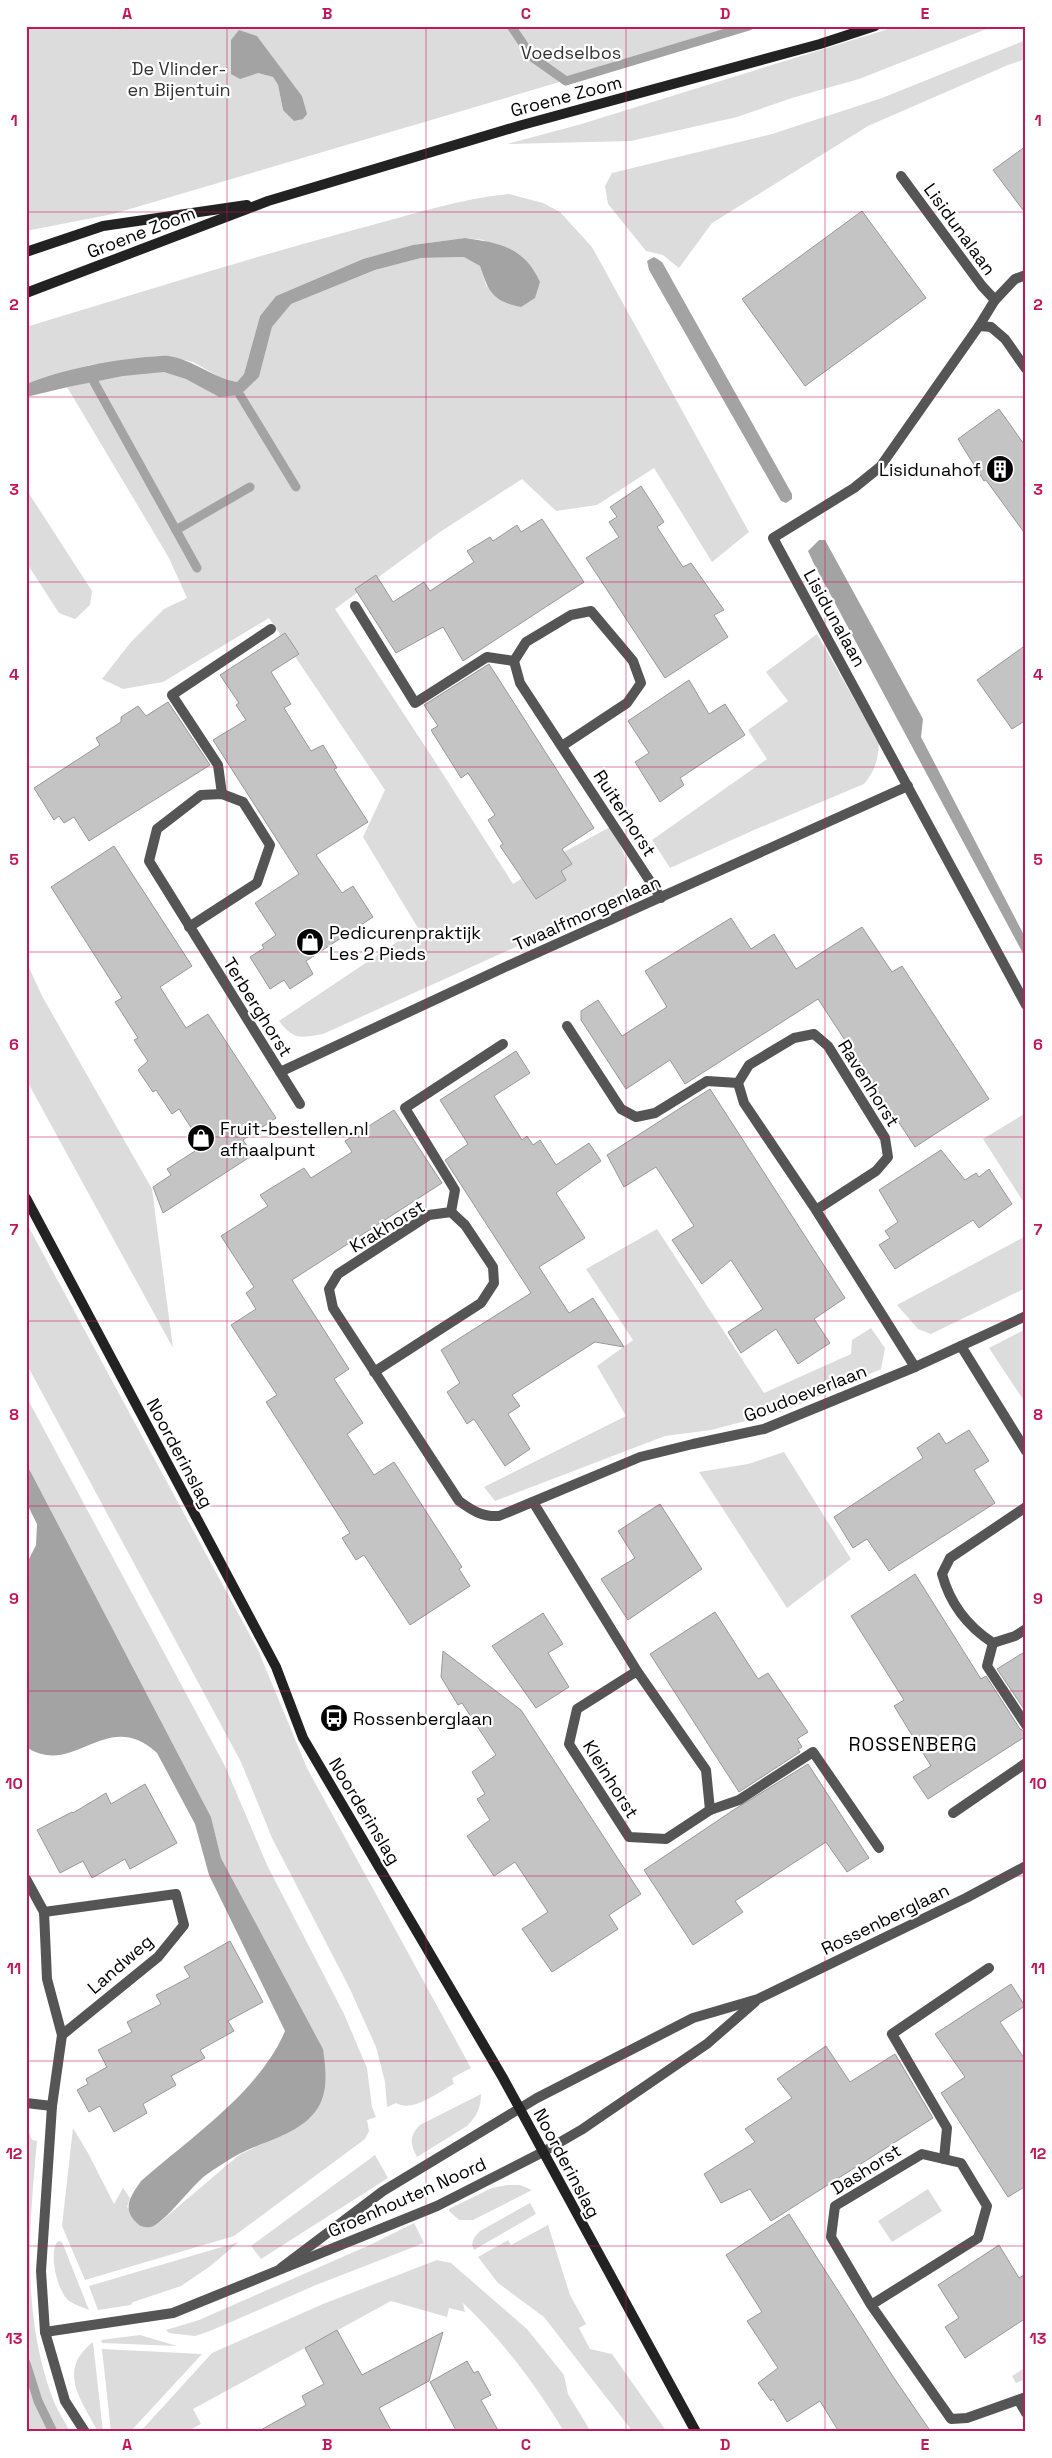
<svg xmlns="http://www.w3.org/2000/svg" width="1052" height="2458" font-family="'Space Grotesk',sans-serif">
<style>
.green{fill:#dcdcdc;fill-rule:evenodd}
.water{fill:#a3a3a3}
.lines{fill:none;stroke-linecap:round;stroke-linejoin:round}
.stream{stroke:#a3a3a3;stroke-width:9}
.building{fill:#c4c4c4;stroke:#999}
.lane{stroke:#555;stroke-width:10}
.street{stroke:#555;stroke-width:10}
.secondary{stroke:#222;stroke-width:10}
.grid{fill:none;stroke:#c2185b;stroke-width:1;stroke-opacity:0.55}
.labels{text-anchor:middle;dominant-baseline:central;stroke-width:4.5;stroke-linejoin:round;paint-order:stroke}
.park-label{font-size:18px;fill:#333;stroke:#fff}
.street-label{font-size:18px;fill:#000;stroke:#fff}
.poi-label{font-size:18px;fill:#000;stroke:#fff;text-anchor:start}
.neighbourhood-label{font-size:19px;letter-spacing:1px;fill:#000;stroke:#fff}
.neatline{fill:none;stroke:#c2185b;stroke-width:2}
.grid-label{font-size:16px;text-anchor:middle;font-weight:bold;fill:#c2185b}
</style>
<rect width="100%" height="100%" fill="#fff"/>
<g class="green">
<path d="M26 26H749L113 214 26 231ZM257 36 302 96 306 114 283 110 278 85 273 77 258 73Z"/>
<polygon points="898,26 994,26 859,79 792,98 737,117 631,141 507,144 578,125"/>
<polygon points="1026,40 1026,59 1008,65 868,126 712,223 679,268 663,255 646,251 608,204 605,186 612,173 772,134 882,98"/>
<path d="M509 194 543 203 560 212 592 247 749 532 712 562 654 468 597 505 556 511 522 479 440 532 335 609 436 763 513 884 566 851 610 827C624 853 633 863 624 893L600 909 323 1034C299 1038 294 1040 279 1021L418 928 363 837 385 790 269 618 163 682 123 689 102 679 130 643 164 609 187 598 169 558 67 387C98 381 132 370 163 372 182 373 202 388 219 397L259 377 272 327 290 304 375 270 421 258 465 257 480 266 487 288 484 240 465 238 414 245 363 259 276 296 260 316 244 374 237 382 225 380 193 362 168 356 90 365 26 384V327C138 293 249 258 361 228 410 215 459 199 509 194Z"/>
<polygon points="26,489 92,591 90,605 75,619 59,613 26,562"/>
<path d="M817 634 879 743C878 760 875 771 864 784L754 830 670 868 652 840 767 759 748 730 788 701 766 672Z"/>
<polygon points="26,961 42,996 152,1189 173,1348 26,1079"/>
<polygon points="1026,1113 1026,1206 983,1139"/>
<path d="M26 1222 258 1650 307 1768 471 2068 452 2078 454 2084C438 2092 413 2113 396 2103L387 2107 385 2082 376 2047 350 1989 272 1838 241 1762 26 1363Z"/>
<polygon points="657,1229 764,1393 851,1354 852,1340 871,1328 885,1348 881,1369 784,1411 711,1430 665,1436 495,1501 484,1487 626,1416 597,1366 633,1340 586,1269"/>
<polygon points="1026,1236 1026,1288 931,1334 918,1329 897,1305"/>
<polygon points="1026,1329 1026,1404 989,1348"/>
<polygon points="26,1396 225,1766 267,1865 344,2014 367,2068 372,2107 376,2117 367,2120 369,2131 365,2139 234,2236 85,2280 62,2226 73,2128 88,2153 114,2204 123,2188 130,2198 127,2207 149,2227 160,2222 239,2155 299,2126 323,2049 221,1858 211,1817 26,1463"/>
<polygon points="784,1452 851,1559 787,1608 699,1472 748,1464"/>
<path d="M481 2094C481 2107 477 2116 467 2126L417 2157C410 2144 409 2136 420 2125Z"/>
<path d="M26 2125 32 2140 37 2141C29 2227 22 2311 51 2394 55 2407 64 2420 70 2432H26Z"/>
<polygon points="375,2155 388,2178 261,2259 251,2246"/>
<polygon points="507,2185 520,2185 532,2190 473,2220 459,2220 449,2211 449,2209 492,2188"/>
<polygon points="928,2189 942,2211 892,2242 878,2221"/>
<polygon points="530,2203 536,2214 474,2250 472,2245 474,2238 480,2231"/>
<polygon points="414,2223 424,2243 316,2285 210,2331 195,2336 169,2333 166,2330 199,2320 372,2244"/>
<polygon points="548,2225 570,2295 586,2324 579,2328 590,2349 612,2354 667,2432 633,2432 544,2317 498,2283 478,2257 508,2240 511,2245"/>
<path d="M58 2241 62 2242 89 2310C82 2307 73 2304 68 2300 57 2290 48 2252 58 2241Z"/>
<polygon points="239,2242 209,2267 181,2286 133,2302 131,2305 98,2310 89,2286"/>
<path d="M437 2260 451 2263 527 2329 564 2375 568 2394 591 2432H564C537 2386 502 2340 463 2303L465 2312 449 2308 447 2317 391 2301 193 2409 201 2424 186 2432H140L212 2353 323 2304Z"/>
<polygon points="140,2335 177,2346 102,2343 101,2340"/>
<path d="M93 2342 103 2432H98C82 2400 56 2371 93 2342Z"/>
<polygon points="102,2349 202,2354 130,2432 111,2432"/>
<polygon points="1026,2367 1026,2379 1016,2383 1012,2376"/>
</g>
<g class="water">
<polygon points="239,30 257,36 302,96 307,114 303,119 294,121 283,110 278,85 273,77 258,73 240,79 231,74 231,40"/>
<path d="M465 238C500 243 524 247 540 282L535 298 521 307C493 301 489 293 480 266L464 257 421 258 375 270 291 304 272 327 259 377 240 395 219 397 186 379 164 372 123 376 68 387 26 397V384C64 369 106 361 146 357 153 357 162 355 169 356 194 360 213 378 237 382L244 374 260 316 276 296 363 259 413 245Z"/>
<polygon points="654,257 662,262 792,494 792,499 786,503 781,501 649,270 647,261"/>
<polygon points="819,540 825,540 923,719 921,737 1026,939 1026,959 814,564 808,551"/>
<path d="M26 1463 211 1817 221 1858 323 2049C326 2070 329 2094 315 2112 297 2135 264 2141 239 2154 228 2160 216 2168 206 2175 191 2186 166 2222 151 2227 146 2228 140 2227 137 2223 121 2208 131 2196 141 2181 190 2138 260 2091 285 2031L209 1875 195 1824 157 1753C106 1706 75 1779 26 1747V1565L36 1545 37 1524 26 1502Z"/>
</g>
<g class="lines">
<g class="stream">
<polyline points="511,26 532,57 566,81 749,26"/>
<polyline points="94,382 197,568"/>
<polyline points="240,395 296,487"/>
<polyline points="176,530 250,487"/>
<polyline points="26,2363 38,2401 53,2432"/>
</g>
</g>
<g class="building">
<polygon points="1026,146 1026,214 993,170"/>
<polygon points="862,211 926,298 805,386 742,299"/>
<polygon points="999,409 1026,447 1026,535 986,480 984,481 958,439"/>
<polygon points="641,486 664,522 657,527 683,567 691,563 724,610 714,615 728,637 665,678 586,558 619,537 609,522 617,517 610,507"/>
<polygon points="542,519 584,582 463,661 443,627 396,653 355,589 376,575 393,602 424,582 430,591 474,562 467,551 490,537 493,541 517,525 521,532"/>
<polygon points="285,633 299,654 271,672 291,704 284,708 311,751 323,745 337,768 334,769 368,822 316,855 342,893 353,886 373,917 306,961 313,974 290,989 284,980 270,989 250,957 264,948 262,945 276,935 255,903 299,874 213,740 246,720 236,705 239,703 220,675"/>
<polygon points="1026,645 1026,720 1012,729 977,680"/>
<polygon points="489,664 594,828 562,849 572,864 561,871 566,880 536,899 500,846 503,844 488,820 495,815 468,773 461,778 431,730 438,726 424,705"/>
<polygon points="689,680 709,714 725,704 745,735 680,778 684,785 660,802 635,762 649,753 628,721"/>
<polygon points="168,702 210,765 89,841 74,817 64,823 59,816 54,820 34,788 100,745 96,738 121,722 121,717 138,706 146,716"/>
<polygon points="114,846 192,966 160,987 186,1028 208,1014 276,1118 243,1140 253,1155 163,1213 153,1187 171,1175 167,1169 203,1146 179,1109 172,1114 156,1090 153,1092 138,1070 148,1061 134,1040 138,1038 115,1002 122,998 51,887"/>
<polygon points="731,918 751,949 774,934 796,969 862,927 892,972 902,966 989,1099 915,1147 818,999 685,1084 670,1060 626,1089 581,1020 581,1011 598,1000 622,1036 667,1007 645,971"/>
<polygon points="516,1051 530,1073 494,1096 522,1140 527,1136 533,1145 540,1140 556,1165 589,1143 601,1161 556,1193 585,1238 539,1267 569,1313 593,1298 624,1347 595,1342 512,1395 520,1406 508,1414 530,1449 505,1466 474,1419 467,1424 447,1392 460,1383 441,1350 531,1293 445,1160 468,1144 440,1100"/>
<polygon points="710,1089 845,1298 814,1319 830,1343 798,1364 776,1329 741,1353 728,1332 763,1309 731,1260 702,1284 672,1240 694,1226 656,1167 624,1187 607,1155"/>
<polygon points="394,1110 442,1183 292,1280 349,1369 334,1379 363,1423 347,1434 374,1475 394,1462 462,1567 459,1569 470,1586 410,1625 364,1555 356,1560 342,1538 350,1533 266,1402 277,1395 231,1325 256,1309 246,1293 254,1287 221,1236 268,1206 260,1195 304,1168 311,1178 352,1152 345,1141"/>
<polygon points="941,1150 965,1180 976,1173 979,1177 989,1169 1012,1204 979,1228 973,1220 895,1269 879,1245 890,1238 885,1231 898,1222 879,1190"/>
<polygon points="969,1430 989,1461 974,1470 995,1503 889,1571 867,1539 853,1548 834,1517 923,1458 917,1448 939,1433 946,1444"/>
<polygon points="660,1504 702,1569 628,1620 601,1579 635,1558 618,1531"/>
<polygon points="915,1574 981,1679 986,1676 1020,1729 1026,1732 1026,1736 928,1799 913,1777 931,1766 894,1706 904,1700 851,1616"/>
<polygon points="715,1612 758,1679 768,1673 808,1732 797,1739 802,1747 798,1749 800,1752 739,1792 650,1654"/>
<polygon points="543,1613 563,1644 548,1653 569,1687 536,1708 492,1646"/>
<polygon points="443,1651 521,1710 641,1894 609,1915 618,1929 552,1972 522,1929 548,1912 515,1862 494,1876 467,1836 490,1820 477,1799 485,1794 472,1772 496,1755 462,1703 458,1705 441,1677"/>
<polygon points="1026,1651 1026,1712 997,1669"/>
<polygon points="808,1764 869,1858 847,1872 826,1842 735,1901 743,1912 693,1945 644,1870 735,1809"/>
<polygon points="145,1784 177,1843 130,1869 125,1859 92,1878 83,1861 60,1873 37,1830 72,1812 73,1813 106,1793 111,1804"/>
<polygon points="230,1941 263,2002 228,2021 234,2031 200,2050 205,2058 171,2076 176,2085 143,2104 147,2113 114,2132 100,2106 89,2112 77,2090 88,2084 86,2079 107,2067 98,2050 132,2032 127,2022 161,2004 156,1995 190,1977 184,1967"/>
<polygon points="1011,1984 1025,2006 1000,2022 1026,2061 1026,2186 1008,2197 941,2093 965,2077 935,2034"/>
<polygon points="826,2046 850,2082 895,2054 933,2118 771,2221 750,2189 721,2203 704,2174 755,2142 745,2129 792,2098 777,2079"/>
<polygon points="789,2214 892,2375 931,2432 839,2432 820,2401 787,2422 773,2399 771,2401 758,2383 778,2368 747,2321 762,2312 726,2255"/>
<polygon points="999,2245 1019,2278 1026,2274 1026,2318 965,2358 945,2327 959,2318 938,2285"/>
<polygon points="337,2330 362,2375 443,2332 429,2381 379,2408 392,2432 257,2432 306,2405 302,2396 324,2384 305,2348"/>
<polygon points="467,2361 474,2373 478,2371 491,2395 481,2400 499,2432 457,2432 430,2382"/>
</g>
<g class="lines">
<g class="lane">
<polyline points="979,326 991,327 1005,339 1026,369"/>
<polyline points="355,606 415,703 487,657 514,661"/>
<polyline points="222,794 218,765 172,695 271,629"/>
<polyline points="567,1026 621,1109 636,1117 655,1113 707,1081 738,1083"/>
<polyline points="451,1212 455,1190 405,1108 503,1044"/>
<polyline points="993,1643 987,1666 1026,1725"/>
<polyline points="710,1810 739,1800 813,1752 879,1848"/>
<polyline points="953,1813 1026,1763"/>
<polyline points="944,2159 947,2128 892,2034 989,1968"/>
</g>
<g class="street">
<polyline points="901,176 982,286 995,300"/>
<polyline points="1026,275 1015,279 995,300 979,326 880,467 854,488 773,538 1026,1005"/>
<polyline points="562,746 627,703 641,683 633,661 591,611 571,615 526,642 514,661 520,683 661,898"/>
<polyline points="189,927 257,883 270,845 243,802 222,794 201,795 157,829 149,861 300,1104"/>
<polyline points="280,1072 503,968 908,786"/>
<polyline points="816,1210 876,1171 888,1157 885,1138 828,1046 814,1034 794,1038 749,1065 738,1083 744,1103 816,1210 915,1367"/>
<polyline points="961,1346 1026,1451"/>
<path d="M374 1372 481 1303 494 1283 493 1267 465 1225 451 1212 429 1215 338 1274 329 1289 333 1308 459 1501C473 1511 482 1517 499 1516L640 1457 693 1444 764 1429 915 1367 1026 1316"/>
<polyline points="533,1502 637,1671 706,1770 710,1810 666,1839 629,1837 569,1744 577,1709 637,1671"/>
<path d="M1026 1507 950 1558 942 1574C950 1604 967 1626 993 1643L1015 1636 1026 1629"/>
<polyline points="26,1879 44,1912 47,1979 62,2035 52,2106 41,2271 45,2332 65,2401 85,2432"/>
<polyline points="44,1912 176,1894 184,1925 158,1957 62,2035"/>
<polyline points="26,2103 52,2106"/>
<polyline points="281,2268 383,2191 537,2098 693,2018 758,1999 966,1898 1026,1866"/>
<polyline points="871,2305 831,2237 835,2206 922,2154 961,2163 987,2206 978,2238 871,2305 951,2419 967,2418 1026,2397"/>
<polyline points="45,2332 173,2313 437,2206 543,2152 581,2130 708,2043 755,2002"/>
<polyline points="1019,2401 1026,2413"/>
</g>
<g class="secondary">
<polyline points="26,252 103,226 247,205"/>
<polyline points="26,293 268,201 522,125 820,44 875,26"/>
<polyline points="26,1198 276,1667 303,1738 503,2078 696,2432"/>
</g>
</g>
<path class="grid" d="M227 26V2432M426 26V2432M626 26V2432M825 26V2432M26 212H1026M26 397H1026M26 582H1026M26 767H1026M26 952H1026M26 1137H1026M26 1321H1026M26 1506H1026M26 1691H1026M26 1876H1026M26 2061H1026M26 2246H1026"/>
<defs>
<g id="building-disc" transform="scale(1.4375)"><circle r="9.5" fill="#000" stroke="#fff"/><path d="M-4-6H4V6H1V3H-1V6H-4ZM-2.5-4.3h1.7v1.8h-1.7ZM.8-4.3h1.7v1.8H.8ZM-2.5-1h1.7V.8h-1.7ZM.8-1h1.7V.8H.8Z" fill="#fff"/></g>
<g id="shop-disc" transform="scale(1.4375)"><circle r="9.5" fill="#000" stroke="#fff"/><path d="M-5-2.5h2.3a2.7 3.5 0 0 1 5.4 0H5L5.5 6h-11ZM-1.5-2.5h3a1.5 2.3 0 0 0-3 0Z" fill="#fff"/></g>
<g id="bus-disc" transform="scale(1.4375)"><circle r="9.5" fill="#000" stroke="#fff"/><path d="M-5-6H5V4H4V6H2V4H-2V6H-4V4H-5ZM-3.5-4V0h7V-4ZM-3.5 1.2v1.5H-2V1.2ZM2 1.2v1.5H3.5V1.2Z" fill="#fff"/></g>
</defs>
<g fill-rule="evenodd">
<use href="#building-disc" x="1000" y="469"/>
<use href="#shop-disc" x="310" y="942"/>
<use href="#shop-disc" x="201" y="1138"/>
<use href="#bus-disc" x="334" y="1718"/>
</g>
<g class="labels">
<g class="park-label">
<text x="571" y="52">Voedselbos</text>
<text x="179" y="68">De Vlinder-<tspan x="179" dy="21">en Bijentuin</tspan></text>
</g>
<g class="street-label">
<text transform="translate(566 96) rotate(-15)">Groene Zoom</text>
<text transform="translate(960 229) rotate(54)">Lisidunalaan</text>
<text transform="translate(141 232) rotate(-21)">Groene Zoom</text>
<text transform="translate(835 618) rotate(61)">Lisidunalaan</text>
<text transform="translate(625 813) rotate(57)">Ruiterhorst</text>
<text transform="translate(587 913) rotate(-24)">Twaalfmorgenlaan</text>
<text transform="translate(258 1007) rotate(58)">Terberghorst</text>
<text transform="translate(869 1083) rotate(58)">Ravenhorst</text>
<text transform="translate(387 1226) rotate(-31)">Krakhorst</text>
<text transform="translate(805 1393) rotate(-21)">Goudoeverlaan</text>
<text transform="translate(180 1453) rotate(62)">Noorderinslag</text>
<text transform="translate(611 1779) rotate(58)">Kleinhorst</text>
<text transform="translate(365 1811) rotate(59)">Noorderinslag</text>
<text transform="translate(885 1919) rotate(-26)">Rossenberglaan</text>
<text transform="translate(120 1964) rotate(-41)">Landweg</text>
<text transform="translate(567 2163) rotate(62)">Noorderinslag</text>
<text transform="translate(866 2169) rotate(-32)">Dashorst</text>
<text transform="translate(407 2197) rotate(-24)">Groenhouten Noord</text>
</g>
<g class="poi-label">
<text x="981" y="469" text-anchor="end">Lisidunahof</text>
<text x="329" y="932">Pedicurenpraktijk<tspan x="329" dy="21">Les 2 Pieds</tspan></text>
<text x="220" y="1128">Fruit-bestellen.nl<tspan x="220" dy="21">afhaalpunt</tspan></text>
<text x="353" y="1718">Rossenberglaan</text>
</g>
<g class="neighbourhood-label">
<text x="913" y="1744">ROSSENBERG</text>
</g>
</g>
<rect width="1052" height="2458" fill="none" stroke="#ffffff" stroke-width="55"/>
<rect x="28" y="28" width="996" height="2402" class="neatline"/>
<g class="grid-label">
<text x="127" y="19">A</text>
<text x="327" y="19">B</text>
<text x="526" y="19">C</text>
<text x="725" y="19">D</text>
<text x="925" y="19">E</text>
<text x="14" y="126">1</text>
<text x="1038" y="126">1</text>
<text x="14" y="310">2</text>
<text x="1038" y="310">2</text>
<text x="14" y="495">3</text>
<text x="1038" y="495">3</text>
<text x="14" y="680">4</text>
<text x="1038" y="680">4</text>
<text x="14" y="865">5</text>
<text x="1038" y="865">5</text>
<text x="14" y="1050">6</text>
<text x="1038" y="1050">6</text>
<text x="14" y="1235">7</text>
<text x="1038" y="1235">7</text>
<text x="14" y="1420">8</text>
<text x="1038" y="1420">8</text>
<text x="14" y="1604">9</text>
<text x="1038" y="1604">9</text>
<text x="14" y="1789">10</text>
<text x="1038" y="1789">10</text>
<text x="14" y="1974">11</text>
<text x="1038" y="1974">11</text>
<text x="14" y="2159">12</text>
<text x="1038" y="2159">12</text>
<text x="14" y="2344">13</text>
<text x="1038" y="2344">13</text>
<text x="127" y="2450">A</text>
<text x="327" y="2450">B</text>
<text x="526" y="2450">C</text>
<text x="725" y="2450">D</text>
<text x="925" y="2450">E</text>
</g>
</svg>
